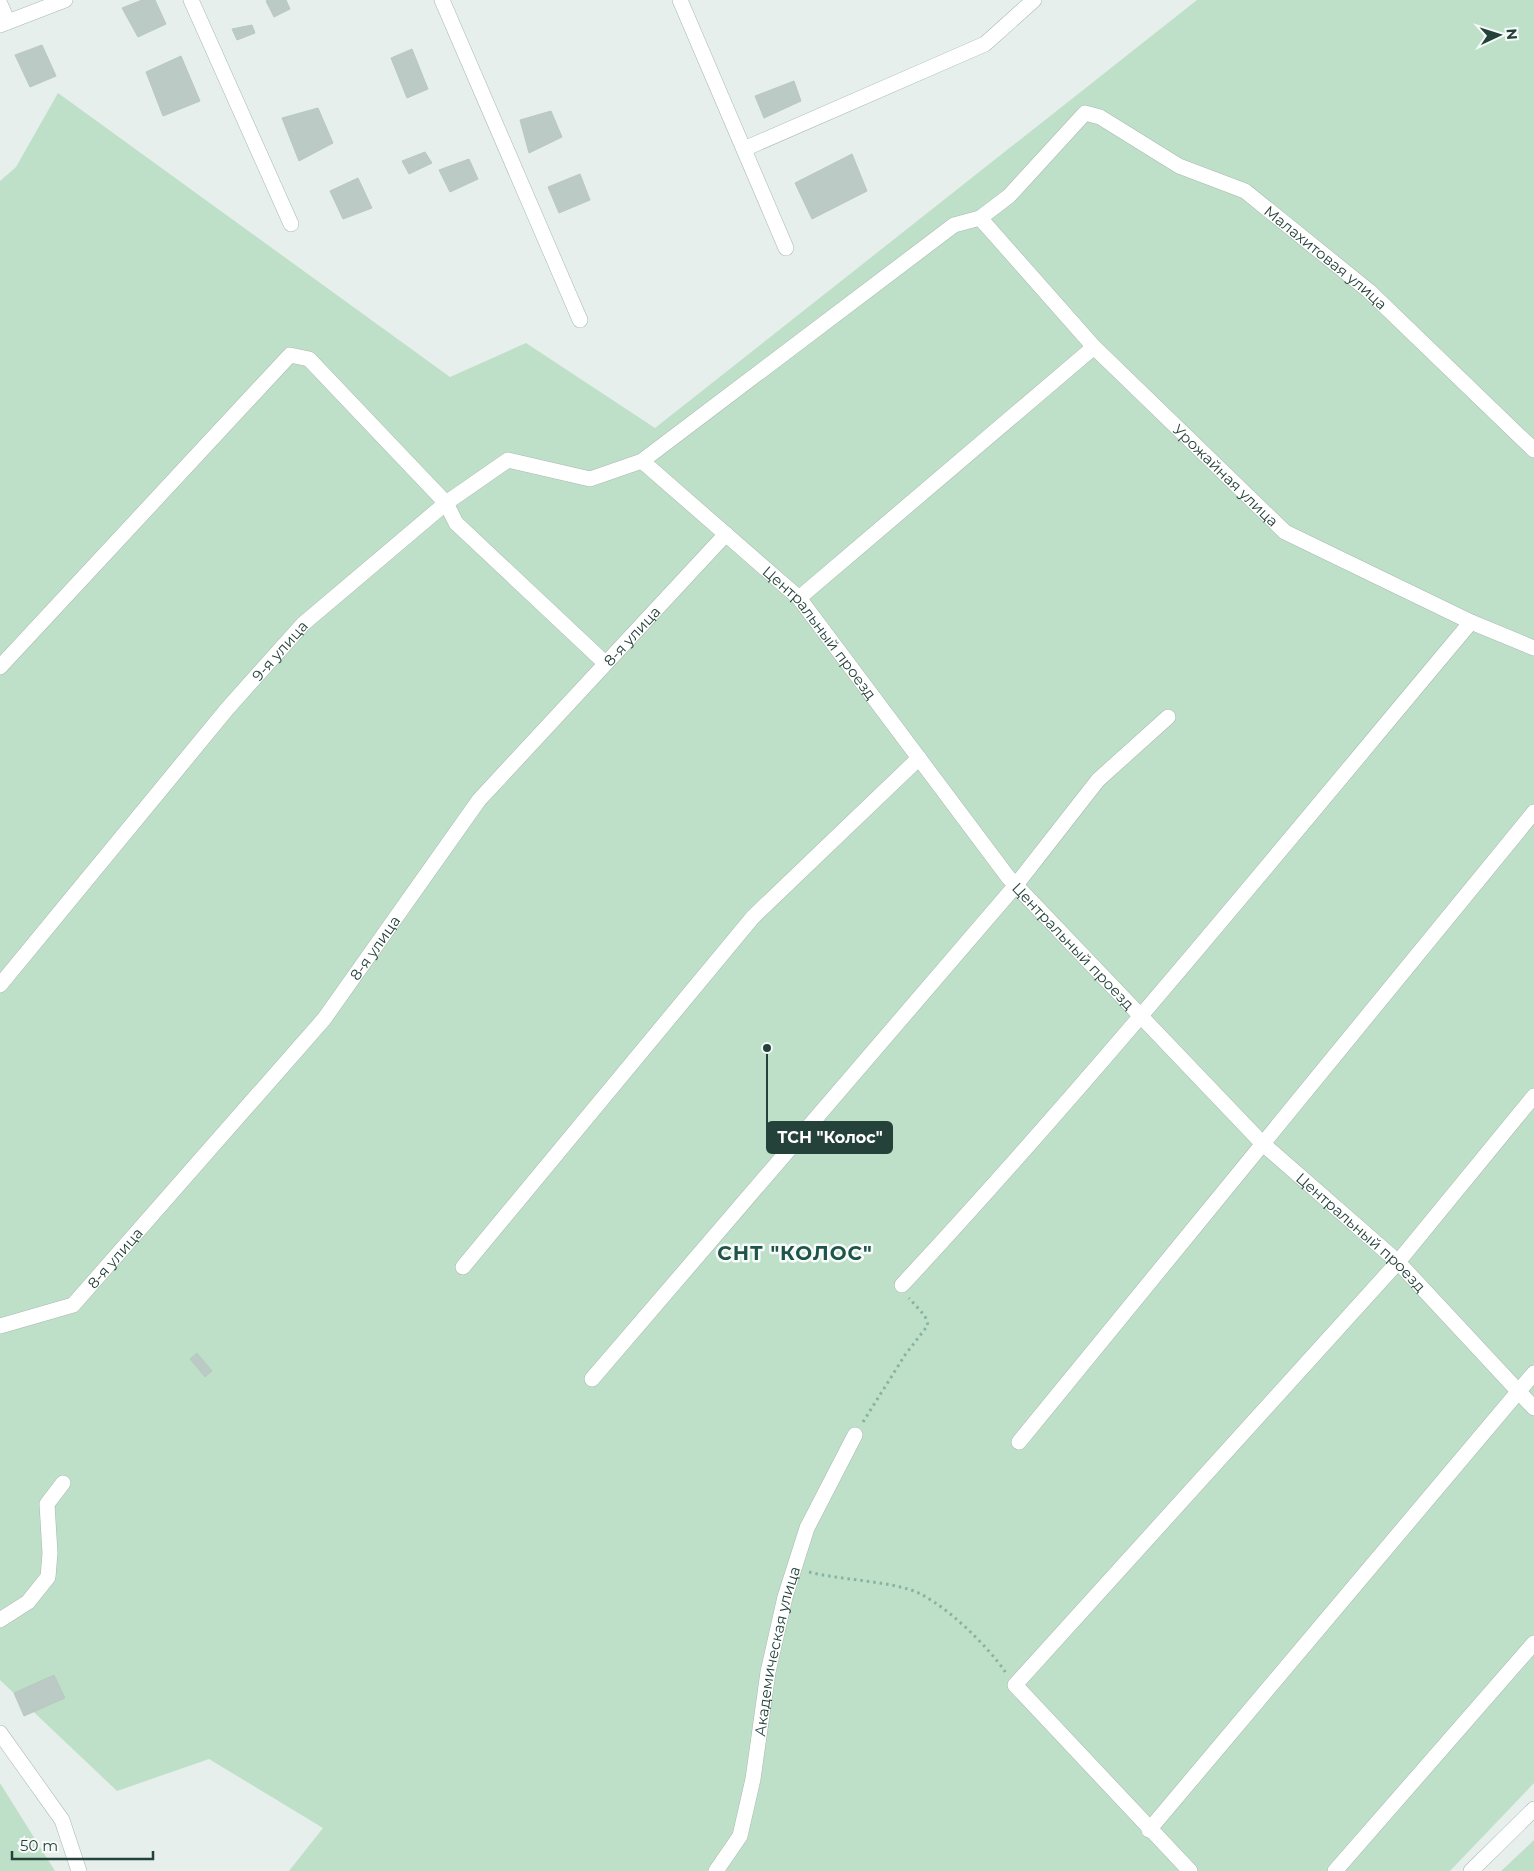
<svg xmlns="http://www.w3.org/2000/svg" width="1534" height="1871" font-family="Montserrat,sans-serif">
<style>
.green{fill:#bfe0c8}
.building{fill:#bbcac4;stroke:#b8c9c2}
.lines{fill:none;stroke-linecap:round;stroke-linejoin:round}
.minor-casing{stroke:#a8b8b2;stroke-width:16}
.path{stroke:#86b3a5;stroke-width:3;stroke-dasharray:2.5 4;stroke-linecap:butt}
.minor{stroke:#fff;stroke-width:15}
.labels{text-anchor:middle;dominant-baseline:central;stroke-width:5;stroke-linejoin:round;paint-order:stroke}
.street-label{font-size:15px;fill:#24423a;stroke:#f7fbf9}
.district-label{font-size:20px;font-weight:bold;letter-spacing:1px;fill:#1f5548;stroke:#f7fbf9}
.leader{fill:none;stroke:#24423a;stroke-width:2}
.callout-dot{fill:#24423a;stroke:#f7fbf9;stroke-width:2}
.callout{fill:#24423a;stroke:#24423a;stroke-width:2}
.callout-label{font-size:16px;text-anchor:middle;font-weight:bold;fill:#fff}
</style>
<rect width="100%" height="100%" fill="#e6efeb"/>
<g class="green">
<polygon points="1197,0 1534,0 1534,1783 1450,1871 289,1871 323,1828 209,1759 117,1791 0,1680 0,181 16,167 58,93 450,377 526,343 655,428"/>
<polygon points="0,1783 55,1871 0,1871"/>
<polygon points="1534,1840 1534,1871 1501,1871 1530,1844"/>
</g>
<g class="building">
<polygon points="142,0 155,0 166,24 138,37 122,8"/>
<polygon points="268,0 286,0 290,9 274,17 266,1"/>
<polygon points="252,25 255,33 237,40 232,29"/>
<polygon points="42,45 56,76 30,87 15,55"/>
<polygon points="412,49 428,89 407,98 391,58"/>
<polygon points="181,56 200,101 163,116 146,72"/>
<polygon points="794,81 801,101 764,118 755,96"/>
<polygon points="318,108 333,143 299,161 282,118"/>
<polygon points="551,111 562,137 529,153 520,120"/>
<polygon points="425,152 432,163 409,174 402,161"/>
<polygon points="852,154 867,191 812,219 795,183"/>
<polygon points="469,159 478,179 450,192 439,170"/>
<polygon points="580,174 590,200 559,213 548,187"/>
<polygon points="358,178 372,208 343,219 330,191"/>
<polygon points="197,1353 212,1371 205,1377 190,1359"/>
<polygon points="54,1675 65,1698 24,1716 14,1693"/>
</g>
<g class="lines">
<g class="minor-casing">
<g id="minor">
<polyline points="191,0 291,224"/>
<polyline points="442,0 580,320"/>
<polyline points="680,0 786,248"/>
<polyline points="0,4 8,22"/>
<polyline points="0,25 65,0"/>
<polyline points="744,149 985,44 1034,0"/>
<path id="s1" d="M980 218 1094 347 1285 532 1471 622 1534 648"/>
<path id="s2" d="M642 461 799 598 1008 877 1262 1143 1398 1262 1534 1408"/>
<polyline points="799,598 1094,347"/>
<polyline points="0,667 290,355 309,359 446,503 456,523 605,663"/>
<path id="s3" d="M0 985 227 709 303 624 446 503 508 460 590 479 642 461 954 225 980 218 1009 196 1085 113 1100 117 1179 166 1245 191 1369 291 1534 450"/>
<polyline points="463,1267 753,917 919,758"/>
<path d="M902 1285C1100 1072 1284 845 1471 622"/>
<path id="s4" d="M0 1326 73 1305 324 1019 479 800 726 534"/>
<polyline points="592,1379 1016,885 1098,780 1168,717"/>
<polyline points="1019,1442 1534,812"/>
<polyline points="0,1620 28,1602 48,1577 50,1553 47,1504 63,1483"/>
<polyline points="0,1733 62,1820 79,1871"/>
<polyline points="1149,1830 1534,1373"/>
<path id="s5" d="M716 1871 740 1836 753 1779 768 1672 785 1597 807 1528 855 1435"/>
<polyline points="1190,1871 1015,1685 1398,1262 1534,1096"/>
<polyline points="1335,1871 1534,1643"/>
<polyline points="1471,1871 1534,1809"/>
</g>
</g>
<g class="path">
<polyline points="863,1422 905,1355 928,1325 925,1316 909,1298"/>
<path d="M809 1572C842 1580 876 1580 908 1589 940 1598 988 1646 1006 1673"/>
</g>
<use href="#minor" class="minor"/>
</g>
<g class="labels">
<g class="street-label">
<text stroke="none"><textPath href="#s3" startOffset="1724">Малахитовая улица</textPath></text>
<text stroke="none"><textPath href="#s1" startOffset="356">Урожайная улица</textPath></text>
<text stroke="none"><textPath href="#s2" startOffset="248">Центральный проезд</textPath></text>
<text stroke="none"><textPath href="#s4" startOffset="949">8-я улица</textPath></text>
<text stroke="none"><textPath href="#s3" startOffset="436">9-я улица</textPath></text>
<text stroke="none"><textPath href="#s2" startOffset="652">Центральный проезд</textPath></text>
<text stroke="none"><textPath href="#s4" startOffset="544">8-я улица</textPath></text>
<text stroke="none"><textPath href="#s2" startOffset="1058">Центральный проезд</textPath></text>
<text stroke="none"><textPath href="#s4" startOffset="139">8-я улица</textPath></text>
<text stroke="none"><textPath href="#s5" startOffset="231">Академическая улица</textPath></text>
</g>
<g class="district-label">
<text x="795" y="1253">СНТ "КОЛОС"</text>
</g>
</g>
<path class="leader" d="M767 1048L767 1137"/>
<circle class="callout-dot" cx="767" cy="1048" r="5"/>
<rect class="callout" x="767" y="1122" width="125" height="31" rx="5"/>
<g class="callout-label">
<text x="830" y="1143">ТСН "Колос"</text>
</g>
<g transform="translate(1499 35) rotate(86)" stroke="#f7fbf9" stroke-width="4" paint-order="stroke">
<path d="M0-4L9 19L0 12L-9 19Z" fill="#24423a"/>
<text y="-8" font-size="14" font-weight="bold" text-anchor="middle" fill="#24423a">N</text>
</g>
<path d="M12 1851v8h141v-8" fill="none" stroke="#24423a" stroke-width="2.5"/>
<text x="20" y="1851" font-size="15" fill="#24423a" stroke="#f7fbf9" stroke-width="4" paint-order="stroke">50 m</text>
</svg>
